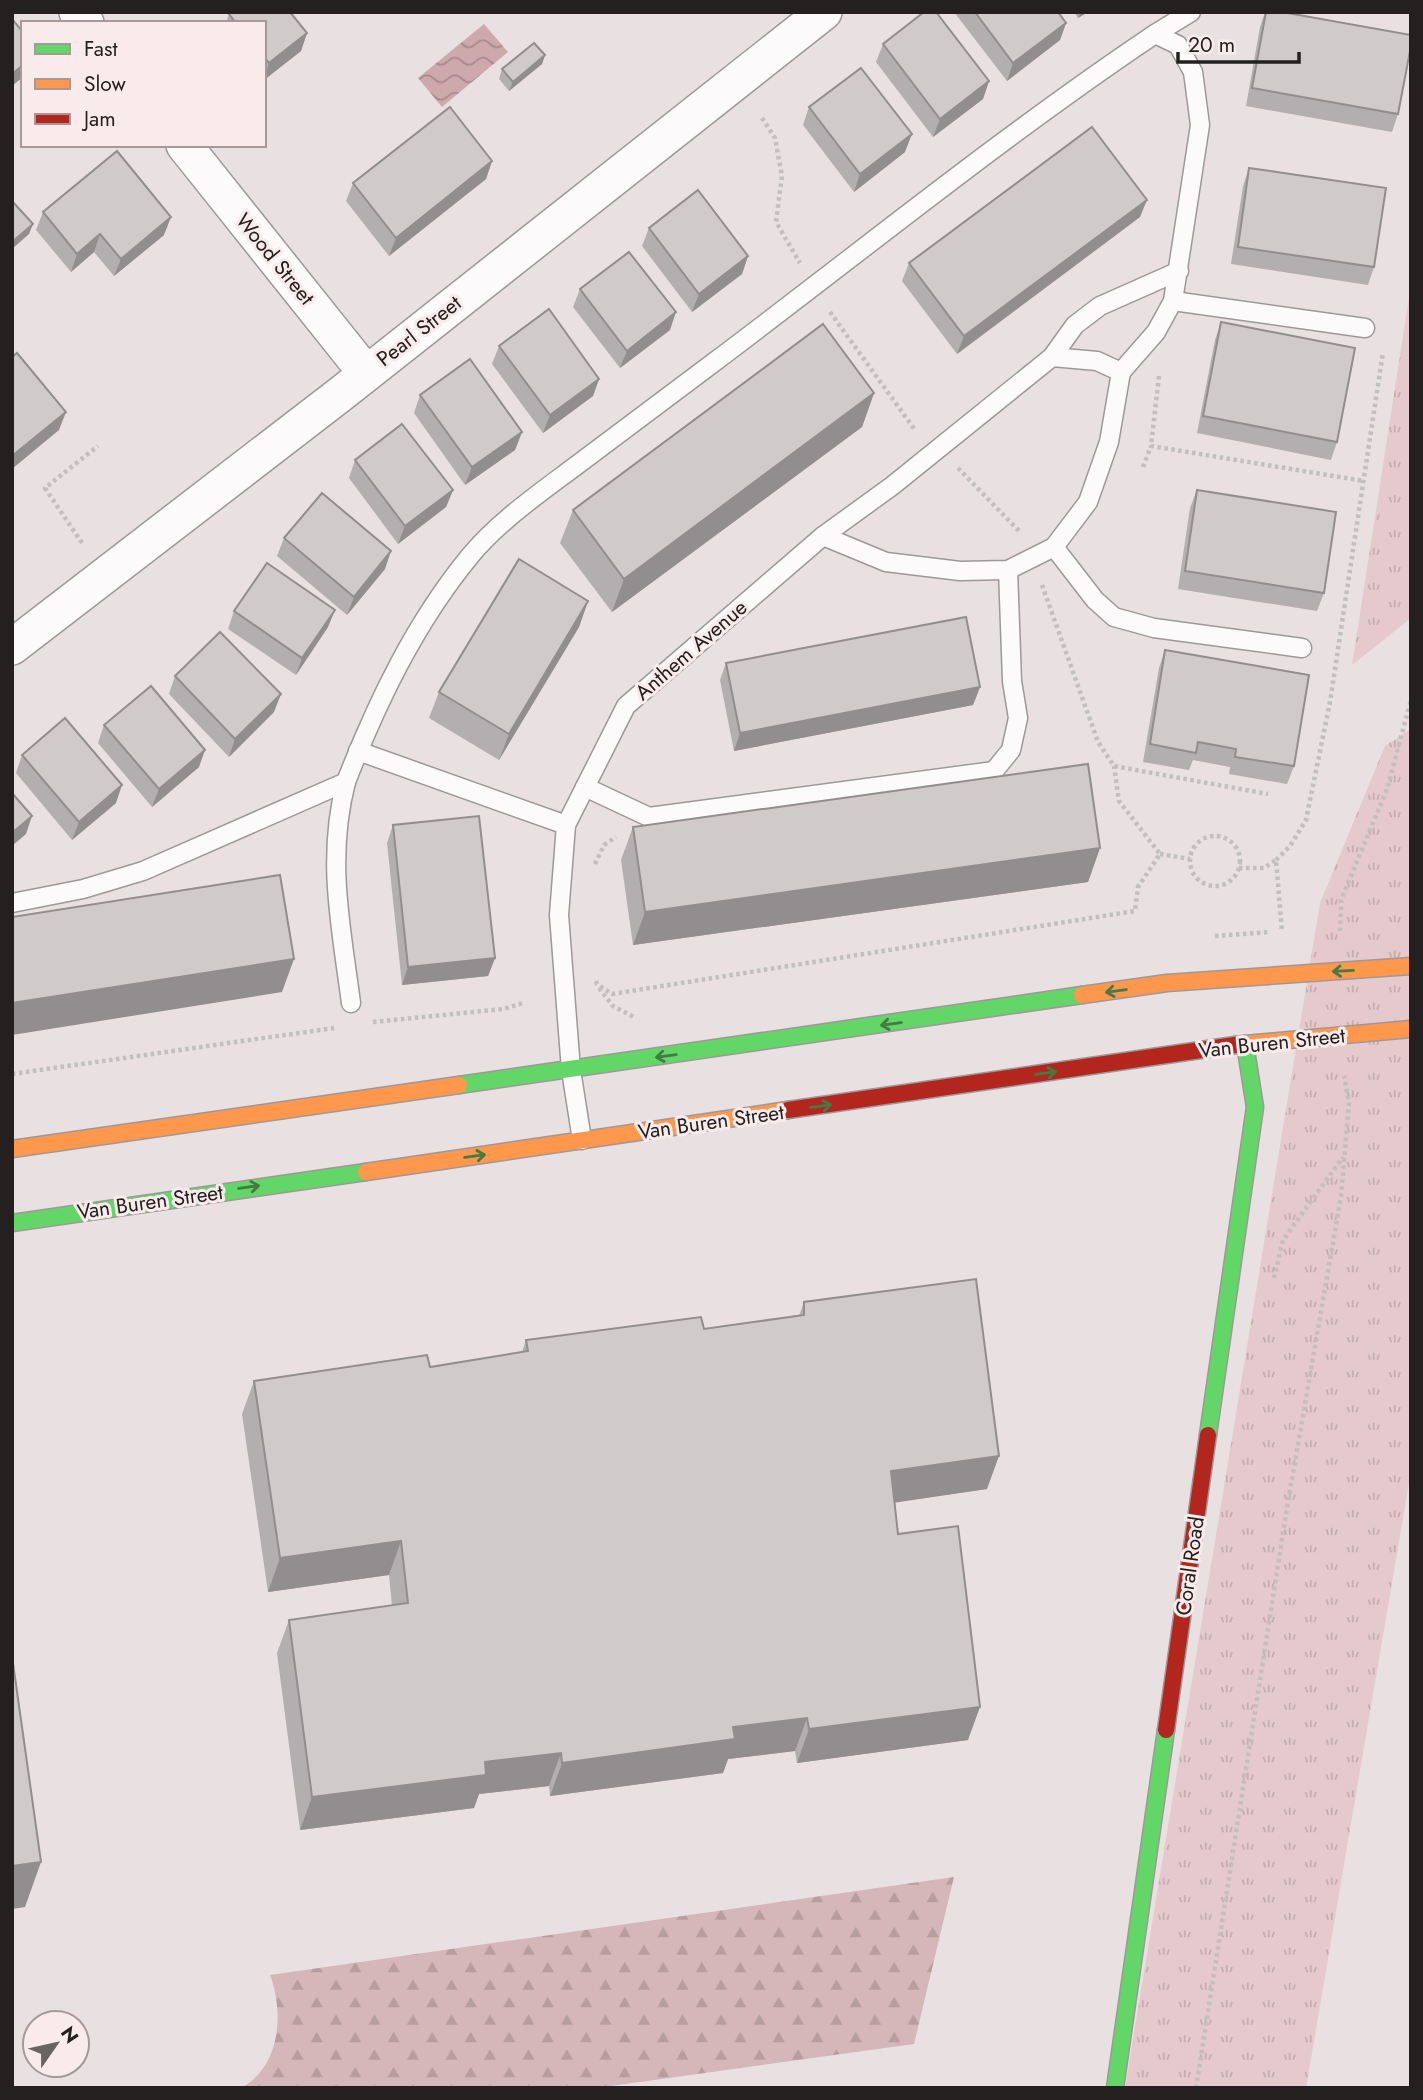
<svg xmlns="http://www.w3.org/2000/svg" width="1423" height="2100" font-family="Jost,sans-serif">
<style>
.grass{fill:url(#grass-tufts)}
.forest{fill:url(#forest-firs)}
.water{fill:url(#water-waves)}
.lines{fill:none;stroke-linecap:round;stroke-linejoin:round}
.lane-casing{stroke:#9e9898;stroke-width:21}
.street-casing{stroke:#9e9898;stroke-width:38}
.fast-casing{stroke:#9e9898;stroke-width:19}
.slow-casing{stroke:#9e9898;stroke-width:19}
.jam-casing{stroke:#9e9898;stroke-width:19}
.path{stroke:#c2bfbf;stroke-width:4.5;stroke-dasharray:3.5 3.5;stroke-linecap:butt}
.lane{stroke:#fcfafa;stroke-width:18}
.street{stroke:#fcfafa;stroke-width:35}
.fast{stroke:#63d668;stroke-width:16}
.slow{stroke:#ff974d;stroke-width:16}
.jam{stroke:#b3261e;stroke-width:16}
.wall{fill:#b3aeaf}
.shaded-wall{fill:#928d8e}
.building{fill:#d0cacb;stroke:#928d8e;stroke-width:2}
.oneway{stroke:#447b44}
.labels{text-anchor:middle;dominant-baseline:central;stroke-width:6;stroke-linejoin:round;paint-order:stroke}
.street-label{font-size:21px;fill:#252020;stroke:#f9ebeb}
</style>
<defs>
<pattern id="grass-tufts" width="24" height="20" patternUnits="userSpaceOnUse" patternTransform="scale(1.75)"><rect width="24" height="20" fill="#e5c9cc"/><path d="M3 7l-1-3M5 7V3M7 7l1-3M15 17l-1-3M17 17v-4M19 17l1-3" fill="none" stroke="#c4acaf"/></pattern>
<pattern id="forest-firs" width="22" height="20" patternUnits="userSpaceOnUse" patternTransform="scale(1.75)"><rect width="22" height="20" fill="#d6b7b9"/><path d="M5 1l3.5 6h-7zM16 11l3.5 6h-7z" fill="#b89d9f"/></pattern>
<pattern id="water-waves" width="16" height="10" patternUnits="userSpaceOnUse" patternTransform="scale(1.75)"><rect width="16" height="10" fill="#cea9ac"/><path d="M0 5q4-4 8 0t8 0" fill="none" stroke="#a7898c"/></pattern>
</defs>
<rect width="100%" height="100%" fill="#e8e0e1"/>
<g class="grass">
<polygon points="1411,285 1411,618 1352,665"/>
<polygon points="1411,729 1411,1471 1306,2088 1125,2088 1320,903 1385,746"/>
</g>
<path class="forest" d="M954 1877 914 2044 597 2088H241C281 2066 284 2013 270 1975Z"/>
<polygon class="water" points="484,24 508,52 442,107 418,78"/>
<g class="lines">
<g class="lane-casing">
<g id="lane">
<polyline points="1155,34 1191,12"/>
<polyline points="1173,301 1365,328"/>
<polyline points="1052,357 1075,325 1100,306 1179,271"/>
<polyline points="1054,547 1095,600 1114,617 1154,628 1302,648"/>
<polyline points="358,751 566,825"/>
<path d="M346 782C377 702 415 623 470 556 499 521 541 492 577 465 624 430 670 395 717 360 862 251 1003 136 1155 34L1178 45 1193 72 1200 125 1173 301 1156 332 1121 372 1097 361 1052 357 892 486 823 536"/>
<polyline points="585,787 649,817 994,771 1011,750 1018,718 1012,681 1008,570"/>
<path d="M12 903 83 889 143 871 346 782C326 859 341 926 351 1003"/>
<polyline points="582,1140 571,1070 559,915 566,825 626,706 823,536 886,562 960,571 1008,570 1054,547 1088,502 1109,442 1121,372"/>
</g>
</g>
<g class="street-casing">
<g id="street">
<polyline points="77,12 86,23"/>
<polyline points="184,145 366,373"/>
<polyline points="12,647 342,393 824,12"/>
</g>
</g>
<g class="fast-casing">
<g id="fast">
<polyline points="459,1085 1082,995"/>
<polyline points="12,1223 366,1172"/>
<polyline points="1208,1435 1255,1107 1245,1044"/>
<polyline points="1115,2088 1166,1730"/>
</g>
</g>
<g class="slow-casing">
<g id="slow">
<polyline points="1082,995 1167,983 1411,966"/>
<polyline points="1235,1045 1411,1029"/>
<polyline points="12,1149 459,1085"/>
<polyline points="366,1172 788,1110"/>
</g>
</g>
<g class="jam-casing">
<g id="jam">
<polyline points="788,1110 1235,1045"/>
<polyline points="1166,1730 1208,1435"/>
</g>
</g>
<g class="path">
<polyline points="762,118 775,138 782,176 776,222 800,263"/>
<polyline points="830,312 915,430"/>
<polyline points="1159,376 1151,446 1364,481"/>
<polyline points="1143,467 1151,446"/>
<polyline points="958,468 1020,532"/>
<polyline points="82,543 45,488 98,446"/>
<polyline points="1042,585 1098,742 1114,766 1268,794"/>
<circle cx="1215" cy="861" r="25"/>
<polyline points="1160,854 1190,859"/>
<polyline points="1276,860 1290,846 1306,820 1330,702 1383,352"/>
<polyline points="595,864 604,845 616,837"/>
<polyline points="1239,868 1264,868 1276,860 1282,932"/>
<polyline points="1340,931 1341,900 1387,789 1411,700"/>
<polyline points="1215,936 1269,932"/>
<polyline points="596,981 597,984 612,994 1135,911 1138,887 1160,854 1119,801 1114,766"/>
<polyline points="599,988 613,1006 634,1017"/>
<polyline points="373,1022 503,1009 523,1003"/>
<polyline points="12,1074 334,1028"/>
<polyline points="1274,1278 1283,1240 1343,1157"/>
<polyline points="1196,2088 1286,1514 1341,1196 1349,1103 1344,1076"/>
</g>
<use href="#lane" class="lane"/>
<use href="#street" class="street"/>
<use href="#fast" class="fast"/>
<use href="#slow" class="slow"/>
<use href="#jam" class="jam"/>
</g>
<g class="wall">
<polygon points="231,12 290,12 307,33 301,51 264,80 264,23 226,23 229,14"/>
<polygon points="954,12 1058,12 1066,23 1060,40 1007,81"/>
<polygon points="1074,12 1088,12 1078,18"/>
<polygon points="1265,12 1282,12 1398,114 1392,132 1246,106 1260,27"/>
<polygon points="883,44 989,81 983,99 933,137 876,62"/>
<polygon points="545,55 542,64 509,91 499,79 502,69"/>
<polygon points="809,107 905,152 854,192 803,125"/>
<polygon points="492,161 486,179 389,256 346,201 353,183"/>
<polygon points="1249,168 1374,267 1368,285 1231,264 1243,186"/>
<polygon points="43,212 164,235 114,276 94,252 71,272 36,230"/>
<polygon points="1140,217 957,354 902,281 909,263"/>
<polygon points="649,228 748,256 742,274 692,312 642,246"/>
<polygon points="580,289 670,330 620,368 573,307"/>
<polygon points="1221,322 1337,442 1331,460 1197,433 1215,340"/>
<polygon points="499,346 599,379 593,396 543,433 492,364"/>
<polygon points="874,393 862,427 612,612 560,543 573,510"/>
<polygon points="420,395 522,432 515,450 465,485 414,413"/>
<polygon points="355,460 453,490 446,507 398,544 349,478"/>
<polygon points="1197,490 1324,593 1317,611 1178,589 1190,508"/>
<polygon points="284,538 385,569 347,615 277,556"/>
<polygon points="588,601 579,627 499,760 429,718 439,692"/>
<polygon points="234,611 328,627 296,675 228,629"/>
<polygon points="1165,650 1294,766 1287,784 1229,774 1230,767 1193,760 1189,770 1143,762 1159,668"/>
<polygon points="726,663 980,687 973,705 734,751 720,680"/>
<polygon points="175,676 274,712 229,757 169,694"/>
<polygon points="104,725 199,767 152,807 98,743"/>
<polygon points="22,755 116,803 72,840 16,773"/>
<polygon points="393,825 495,958 488,976 402,985 387,843"/>
<polygon points="633,827 1100,848 1088,882 633,945 621,860"/>
<polygon points="804,1302 987,1489 894,1502 898,1534 968,1740 797,1763 795,1751 728,1759 723,1773 550,1796 549,1786 479,1794 474,1808 300,1830 277,1653 289,1620 392,1606 389,1575 268,1592 242,1414 254,1381 430,1367 522,1352 526,1340 704,1329 799,1316"/>
</g>
<g class="shaded-wall">
<polygon points="1081,12 1088,12 1078,18"/>
<polygon points="1066,23 1060,40 1007,81 1013,63"/>
<polygon points="307,33 301,51 264,80 269,63"/>
<polygon points="545,55 542,64 509,91 513,82"/>
<polygon points="23,65 23,77 12,86 12,74"/>
<polygon points="989,81 983,99 933,137 940,119"/>
<polygon points="912,134 905,152 854,192 860,174"/>
<polygon points="492,161 486,179 389,256 396,238"/>
<polygon points="1147,200 1140,217 957,354 964,336"/>
<polygon points="171,217 164,235 114,276 121,259"/>
<polygon points="33,224 29,234 12,249 12,242"/>
<polygon points="100,234 94,252 71,272 77,254"/>
<polygon points="748,256 742,274 692,312 699,294"/>
<polygon points="676,312 670,330 620,368 627,351"/>
<polygon points="599,379 593,396 543,433 550,415"/>
<polygon points="874,393 862,427 612,612 624,579"/>
<polygon points="66,412 59,430 12,469 12,456"/>
<polygon points="522,432 515,450 465,485 472,467"/>
<polygon points="453,490 446,507 398,544 405,526"/>
<polygon points="391,551 385,569 347,615 354,597"/>
<polygon points="588,601 579,627 499,760 509,734"/>
<polygon points="335,610 328,627 296,675 302,658"/>
<polygon points="980,687 973,705 734,751 740,733"/>
<polygon points="281,694 274,712 229,757 235,739"/>
<polygon points="205,750 199,767 152,807 159,789"/>
<polygon points="122,785 116,803 72,840 79,822"/>
<polygon points="32,816 26,834 12,846 12,833"/>
<polygon points="1100,848 1088,882 633,945 645,912"/>
<polygon points="495,958 488,976 402,985 408,967"/>
<polygon points="294,959 282,992 12,1035 12,1003"/>
<polygon points="999,1456 987,1489 879,1505 891,1471"/>
<polygon points="401,1541 389,1575 268,1592 280,1558"/>
<polygon points="980,1707 968,1740 797,1763 809,1729"/>
<polygon points="807,1718 795,1751 728,1759 723,1773 550,1796 562,1763 733,1727"/>
<polygon points="561,1753 549,1786 479,1794 474,1808 300,1830 312,1797 485,1762"/>
<polygon points="41,1862 25,1907 12,1909 12,1866"/>
</g>
<g class="building">
<polygon points="231,12 290,12 307,33 269,63 264,57 264,23 236,23 229,14"/>
<polygon points="924,12 936,12 989,81 940,119 883,44"/>
<polygon points="975,12 1058,12 1066,23 1013,63"/>
<polygon points="1266,12 1282,12 1411,35 1411,46 1398,114 1252,88"/>
<polygon points="12,19 23,32 23,65 12,74"/>
<polygon points="534,43 545,55 513,82 502,69"/>
<polygon points="861,68 912,134 860,174 809,107"/>
<polygon points="450,107 492,161 396,238 353,183"/>
<polygon points="1092,127 1147,200 964,336 909,263"/>
<polygon points="117,151 171,217 121,259 100,234 77,254 43,212"/>
<polygon points="1249,168 1386,188 1374,267 1238,247"/>
<polygon points="698,190 748,256 699,294 649,228"/>
<polygon points="12,201 33,224 12,242"/>
<polygon points="629,252 676,312 627,351 580,289"/>
<polygon points="549,309 599,379 550,415 499,346"/>
<polygon points="1221,322 1355,348 1337,442 1203,416"/>
<polygon points="823,324 874,393 624,579 573,510"/>
<polygon points="17,353 66,412 12,456 12,357"/>
<polygon points="470,359 522,432 472,467 420,395"/>
<polygon points="402,424 453,490 405,526 355,460"/>
<polygon points="1197,490 1336,512 1324,593 1185,571"/>
<polygon points="322,493 391,551 354,597 284,538"/>
<polygon points="519,559 588,601 509,734 439,692"/>
<polygon points="267,563 335,610 302,658 234,611"/>
<polygon points="966,617 980,687 740,733 726,663"/>
<polygon points="220,632 281,694 235,739 175,676"/>
<polygon points="1165,650 1309,675 1294,766 1235,757 1236,749 1198,742 1196,753 1150,744"/>
<polygon points="151,686 205,750 159,789 104,725"/>
<polygon points="65,718 122,785 79,822 22,755"/>
<polygon points="1088,764 1100,848 645,912 633,827"/>
<polygon points="12,793 32,816 12,833"/>
<polygon points="479,816 495,958 408,967 393,825"/>
<polygon points="280,875 294,959 12,1003 12,917"/>
<polygon points="976,1279 999,1456 891,1471 898,1534 958,1526 980,1707 809,1729 807,1718 733,1727 735,1739 562,1763 561,1753 485,1762 486,1775 312,1797 289,1620 408,1603 401,1541 280,1558 254,1381 427,1355 430,1367 528,1351 526,1340 701,1317 704,1329 804,1315 804,1302"/>
<polygon points="12,1656 41,1862 12,1866"/>
</g>
<defs><path id="oneway-shaft" d="M-6 0H5M1.5-3L5.5 0L1.5 3" fill="none" stroke-width="1.6" stroke-linecap="round" stroke-linejoin="round" transform="scale(1.75)"/></defs>
<g class="oneway">
<use href="#oneway-shaft" transform="translate(1343 971) rotate(177)"/>
<use href="#oneway-shaft" transform="translate(1116 991) rotate(172)"/>
<use href="#oneway-shaft" transform="translate(891 1024) rotate(172)"/>
<use href="#oneway-shaft" transform="translate(666 1056) rotate(172)"/>
<use href="#oneway-shaft" transform="translate(1046 1073) rotate(-8)"/>
<use href="#oneway-shaft" transform="translate(821 1106) rotate(-8)"/>
<use href="#oneway-shaft" transform="translate(475 1156) rotate(-8)"/>
<use href="#oneway-shaft" transform="translate(249 1187) rotate(-8)"/>
</g>
<g class="labels">
<g class="street-label">
<text transform="translate(275 259) rotate(51)">Wood Street</text>
<text transform="translate(419 331) rotate(-38)">Pearl Street</text>
<text transform="translate(691 650) rotate(-41)">Anthem Avenue</text>
<text transform="translate(1272 1043) rotate(-6)">Van Buren Street</text>
<text transform="translate(711 1122) rotate(-8)">Van Buren Street</text>
<text transform="translate(150 1202) rotate(-8)">Van Buren Street</text>
<text transform="translate(1190 1566) rotate(-82)">Coral Road</text>
</g>
</g>
<rect width="1423" height="2100" fill="none" stroke="#252020" stroke-width="28"/>
<rect x="21" y="21" width="245" height="126" fill="#f9ebeb" stroke="#a49a9a" stroke-width="2"/>
<rect x="35" y="44" width="35" height="10" fill="#63d668" stroke="#a49a9a" stroke-width="2"/>
<text x="84" y="56" font-size="21" fill="#252020">Fast</text>
<rect x="35" y="79" width="35" height="10" fill="#ff974d" stroke="#a49a9a" stroke-width="2"/>
<text x="84" y="91" font-size="21" fill="#252020">Slow</text>
<rect x="35" y="114" width="35" height="10" fill="#b3261e" stroke="#a49a9a" stroke-width="2"/>
<text x="84" y="126" font-size="21" fill="#252020">Jam</text>
<g transform="translate(56 2044) rotate(56)"><circle r="33" fill="#f9ebeb" stroke="#a49a9a" stroke-width="2"/>
<path d="M0-5L12 26L0 18L-12 26Z" fill="#696364"/>
<text y="-10" font-size="19" font-weight="bold" text-anchor="middle" fill="#252020">N</text>
</g>
<path d="M1178 52v10h121v-10" fill="none" stroke="#252020" stroke-width="3.5"/>
<text x="1188" y="52" font-size="21" fill="#252020" stroke="#f9ebeb" stroke-width="5" paint-order="stroke">20 m</text>
</svg>
